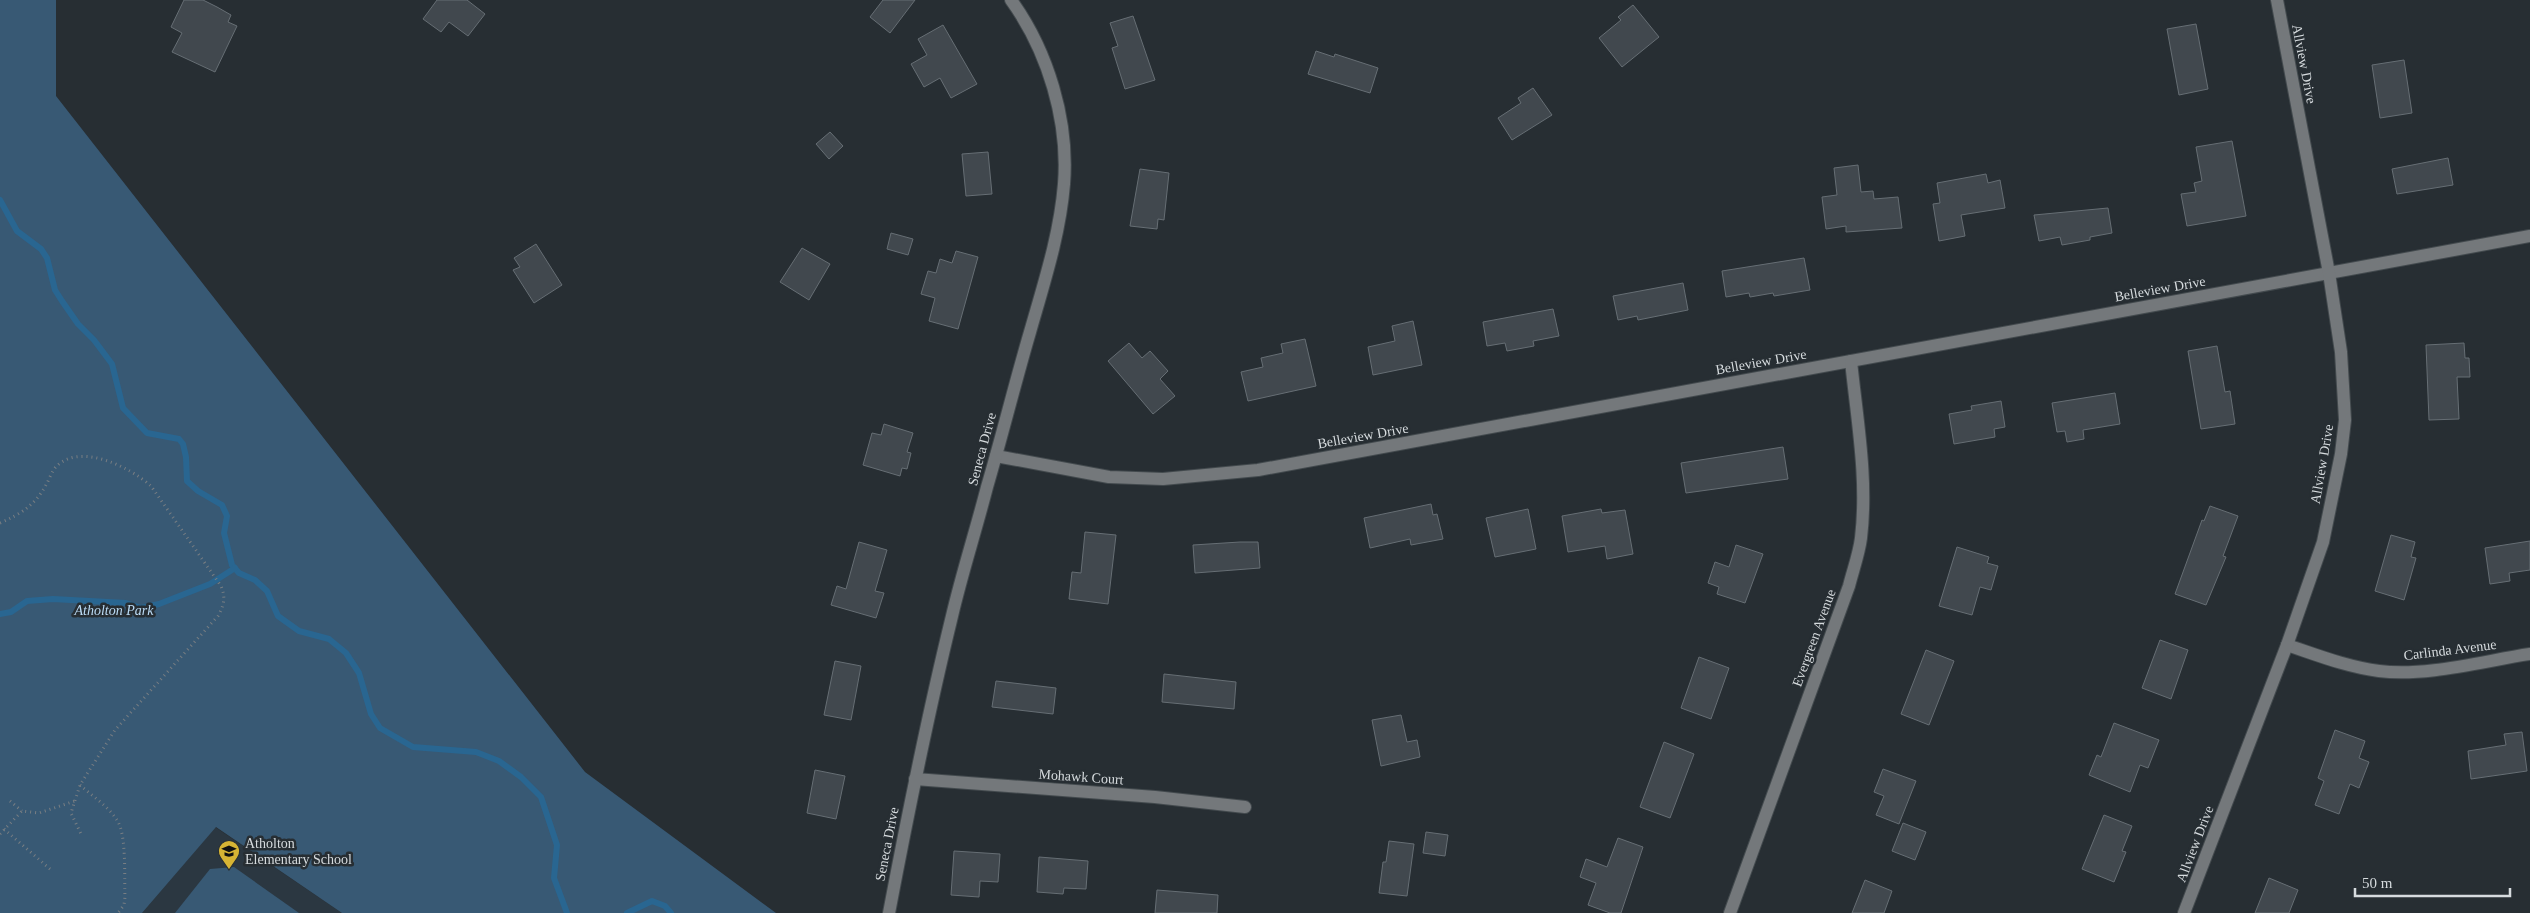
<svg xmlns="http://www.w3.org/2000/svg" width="2530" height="913" font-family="'Times New Roman',serif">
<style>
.built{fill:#2b3741}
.green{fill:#385974}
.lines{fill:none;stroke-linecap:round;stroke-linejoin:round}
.stream{stroke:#296691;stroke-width:6}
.building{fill:#41484e;stroke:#666e74}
.minor-casing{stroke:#434a4e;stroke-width:14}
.path{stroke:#787e83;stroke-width:3;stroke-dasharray:1 4;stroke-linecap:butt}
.minor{stroke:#74787b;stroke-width:12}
.labels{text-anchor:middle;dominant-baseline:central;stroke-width:5;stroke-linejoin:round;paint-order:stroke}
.street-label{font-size:14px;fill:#d6dbde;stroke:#272e33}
.park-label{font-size:14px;font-style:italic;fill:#bbdbf5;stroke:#272e33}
.poi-label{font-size:14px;fill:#d6dbde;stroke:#272e33;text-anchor:start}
</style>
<rect width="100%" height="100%" fill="#272e33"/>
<polygon class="built" points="215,827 342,913 142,913"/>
<g class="green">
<polygon points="0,0 56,0 56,96 585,772 776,913 342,913 216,827 142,913 0,913"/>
<polygon points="234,867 299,913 175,913 210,869"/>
</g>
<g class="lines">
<g class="stream">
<polyline points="0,200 17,231 41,249 47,258 55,290 62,301 78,324 94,340 112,364 123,408 147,433 179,439 183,444 186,457 187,481 198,491 222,505 227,516 224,533 232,565 239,573 255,580 267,591 278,616 299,631 329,639 346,653 359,673 371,714 380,728 413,747 476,752 499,761 521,777 541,797 557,845 554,878 567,913"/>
<polyline points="0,614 11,612 27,601 53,599 126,603 141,608 159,604 210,584 235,568"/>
<polyline points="627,913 652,901 665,906 671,913"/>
</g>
</g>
<g class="building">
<polygon points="184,0 203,0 217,7 231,15 228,22 237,26 215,72 172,52 182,33 171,27"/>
<polygon points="437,0 467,0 485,14 468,36 449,22 441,32 423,19"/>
<polygon points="883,0 915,0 890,33 870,17"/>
<polygon points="1633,5 1659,37 1622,67 1599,38 1621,20 1618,17"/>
<polygon points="1133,16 1155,80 1125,89 1112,48 1118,46 1110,23"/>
<polygon points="2196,24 2208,89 2179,95 2167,29"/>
<polygon points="943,25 977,84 951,98 940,78 924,87 911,64 927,55 918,39"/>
<polygon points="1316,51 1334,57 1335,54 1378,68 1370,93 1308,74"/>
<polygon points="2404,60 2412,113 2380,118 2372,65"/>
<polygon points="1533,88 1552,115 1512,140 1498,118 1521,103 1518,98"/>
<polygon points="830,132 843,146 829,159 816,144"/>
<polygon points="2232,141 2246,216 2187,226 2181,194 2196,192 2194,183 2202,181 2196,147"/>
<polygon points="988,152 992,194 966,196 962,154"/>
<polygon points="2448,158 2453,185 2397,194 2392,169"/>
<polygon points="1858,165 1861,192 1873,191 1874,199 1898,197 1902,228 1846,232 1846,226 1826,229 1822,197 1837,195 1834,168"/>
<polygon points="1140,169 1169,173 1164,220 1158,219 1157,229 1130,226"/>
<polygon points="1986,174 1988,183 2000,180 2005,208 1961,215 1965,236 1939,241 1933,204 1940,203 1937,183"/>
<polygon points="2108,208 2112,233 2090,237 2090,240 2062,245 2060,237 2039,241 2034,215"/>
<polygon points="891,233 913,239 908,255 887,249"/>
<polygon points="536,244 562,285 534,303 513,270 520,267 514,258"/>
<polygon points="802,248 830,264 809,300 780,282"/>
<polygon points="956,251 978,257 958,329 929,321 935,298 921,294 928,271 936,273 940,259 952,263"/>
<polygon points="1804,258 1810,290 1774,296 1773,293 1750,297 1749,293 1726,297 1722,271"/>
<polygon points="1683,283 1688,310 1638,320 1637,316 1618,320 1613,296"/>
<polygon points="1553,309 1559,336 1533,341 1534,346 1507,351 1505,343 1487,346 1483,322"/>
<polygon points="1413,321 1422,365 1373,375 1368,347 1395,341 1392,326"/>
<polygon points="1305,339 1316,386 1248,401 1241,372 1263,367 1261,358 1283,353 1281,344"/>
<polygon points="1129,343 1142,358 1150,351 1168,371 1160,379 1175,396 1153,414 1108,361"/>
<polygon points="2464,343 2465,358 2469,358 2470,377 2457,377 2459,419 2429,420 2426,345"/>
<polygon points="2217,346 2225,392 2230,391 2235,424 2201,429 2188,351"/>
<polygon points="2115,393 2120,424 2083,430 2084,439 2067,442 2065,431 2057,432 2052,403"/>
<polygon points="2001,401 2005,427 1994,429 1995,437 1954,444 1949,414 1972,410 1971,406"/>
<polygon points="884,424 913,433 907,452 911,453 907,469 902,468 900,476 863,465 872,433 881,435"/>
<polygon points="1783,447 1788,479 1686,493 1681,463"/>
<polygon points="1431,504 1433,515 1437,514 1443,539 1411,545 1410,539 1370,548 1364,518"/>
<polygon points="2210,506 2238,516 2223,556 2226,557 2206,605 2175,594 2202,520 2204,521"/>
<polygon points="1528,509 1536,549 1495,557 1486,518"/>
<polygon points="1601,509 1602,513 1625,510 1633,554 1607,559 1605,546 1568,552 1562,516"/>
<polygon points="1085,532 1116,535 1108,604 1069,599 1072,572 1081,573"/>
<polygon points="2391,535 2415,542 2411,557 2416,558 2404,600 2375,591"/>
<polygon points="2530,541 2530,570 2509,573 2510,581 2490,584 2485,548"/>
<polygon points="859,542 887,550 875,591 884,593 876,618 831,605 837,586 846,589"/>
<polygon points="1240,542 1258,542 1260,568 1195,573 1193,545"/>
<polygon points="1736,545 1763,554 1745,603 1717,594 1719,587 1708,583 1715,562 1729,567"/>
<polygon points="1957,547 1989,557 1987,563 1998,566 1991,590 1980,587 1972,615 1939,606"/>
<polygon points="2160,640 2188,650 2171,699 2142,688"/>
<polygon points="1926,650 1954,661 1929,725 1901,714"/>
<polygon points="1699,657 1729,668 1711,719 1681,708"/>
<polygon points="835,661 861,666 851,720 824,715"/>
<polygon points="1164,674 1236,682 1234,709 1162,702"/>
<polygon points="996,681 1056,688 1053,714 992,707"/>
<polygon points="1401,715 1407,742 1417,740 1420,757 1381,766 1372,720"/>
<polygon points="2114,723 2159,740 2148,768 2140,765 2130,792 2089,775 2097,755 2101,757"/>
<polygon points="2335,730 2365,741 2359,758 2369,762 2359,788 2350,784 2339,814 2315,805 2324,781 2318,778"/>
<polygon points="2522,732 2527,771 2471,779 2468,751 2506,745 2504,734"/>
<polygon points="1664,742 1694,754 1670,818 1640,807"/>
<polygon points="1883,769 1916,781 1899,824 1876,815 1884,796 1874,792"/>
<polygon points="815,770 845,776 836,819 807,813"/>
<polygon points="2104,815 2132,826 2122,851 2126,852 2114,882 2082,869"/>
<polygon points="1903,823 1926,832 1915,860 1892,851"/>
<polygon points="1426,832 1448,835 1445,856 1423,853"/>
<polygon points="1618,838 1643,847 1621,913 1610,913 1588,905 1596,883 1580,877 1586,859 1607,867"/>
<polygon points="1389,841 1414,844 1407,896 1379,893 1383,862 1386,862"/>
<polygon points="954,851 1000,854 998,882 980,881 979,897 951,895"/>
<polygon points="1039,857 1088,861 1086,889 1064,888 1063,894 1037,892"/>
<polygon points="2269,878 2298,890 2289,913 2255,913"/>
<polygon points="1865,880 1892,891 1884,913 1852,913"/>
<polygon points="1157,890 1218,895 1217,913 1155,913"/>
</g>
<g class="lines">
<g class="minor-casing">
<g id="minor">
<polyline points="996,456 1109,477 1163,479 1258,470 2530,236"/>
<path d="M2287 645C2317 655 2347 667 2379 671 2426 677 2483 661 2530 654"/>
<polyline points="915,779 1155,797 1245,807"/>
<path d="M889 913C908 813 928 714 952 616 962 573 976 530 987 487 1002 436 1015 383 1030 332 1044 283 1060 234 1064 184 1069 121 1048 51 1011 0"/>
<path d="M1730 913 1849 586C1853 570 1859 554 1861 538 1868 479 1857 420 1851 361"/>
<polyline points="2184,913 2287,645 2323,542 2341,454 2345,420 2341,352 2329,273 2277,0"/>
</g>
</g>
<g class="path">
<path d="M0 523C21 514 35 505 46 485 49 480 51 473 55 468 78 441 130 467 151 486L221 586C226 598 224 605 218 616L115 730 80 785 71 813 82 836"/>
<path d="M80 785C92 796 108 806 117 820 127 835 124 878 125 897L124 905 118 913"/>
<polyline points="10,801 22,811"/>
<polyline points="4,829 50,869"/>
<polyline points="0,834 22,811 39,813 75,801"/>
</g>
<use href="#minor" class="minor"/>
</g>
<defs>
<g id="school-pin" transform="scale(1.125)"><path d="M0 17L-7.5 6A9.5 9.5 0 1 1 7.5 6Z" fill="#d7b434" stroke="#272e33"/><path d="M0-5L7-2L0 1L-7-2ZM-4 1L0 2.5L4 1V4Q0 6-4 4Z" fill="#111"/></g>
</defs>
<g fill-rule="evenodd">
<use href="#school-pin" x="229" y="851"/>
</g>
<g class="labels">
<g class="street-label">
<text transform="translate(2304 64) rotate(79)">Allview Drive</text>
<text transform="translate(2160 289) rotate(-10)">Belleview Drive</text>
<text transform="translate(1761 362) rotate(-10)">Belleview Drive</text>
<text transform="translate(1363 436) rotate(-10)">Belleview Drive</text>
<text transform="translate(982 449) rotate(-75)">Seneca Drive</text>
<text transform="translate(2322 464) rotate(-80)">Allview Drive</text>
<text transform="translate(1814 638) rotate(-70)">Evergreen Avenue</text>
<text transform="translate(2450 650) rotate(-7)">Carlinda Avenue</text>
<text transform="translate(1081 777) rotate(4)">Mohawk Court</text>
<text transform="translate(887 844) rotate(-79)">Seneca Drive</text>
<text transform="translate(2195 844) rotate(-69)">Allview Drive</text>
</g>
<g class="park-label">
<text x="114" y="610">Atholton Park</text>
</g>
<g class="poi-label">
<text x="245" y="843">Atholton<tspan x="245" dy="16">Elementary School</tspan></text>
</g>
</g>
<path d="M2355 888v8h155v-8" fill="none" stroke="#d6dbde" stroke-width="2.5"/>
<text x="2362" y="888" font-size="15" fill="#d6dbde" stroke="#272e33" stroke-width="4" paint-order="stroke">50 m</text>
</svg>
